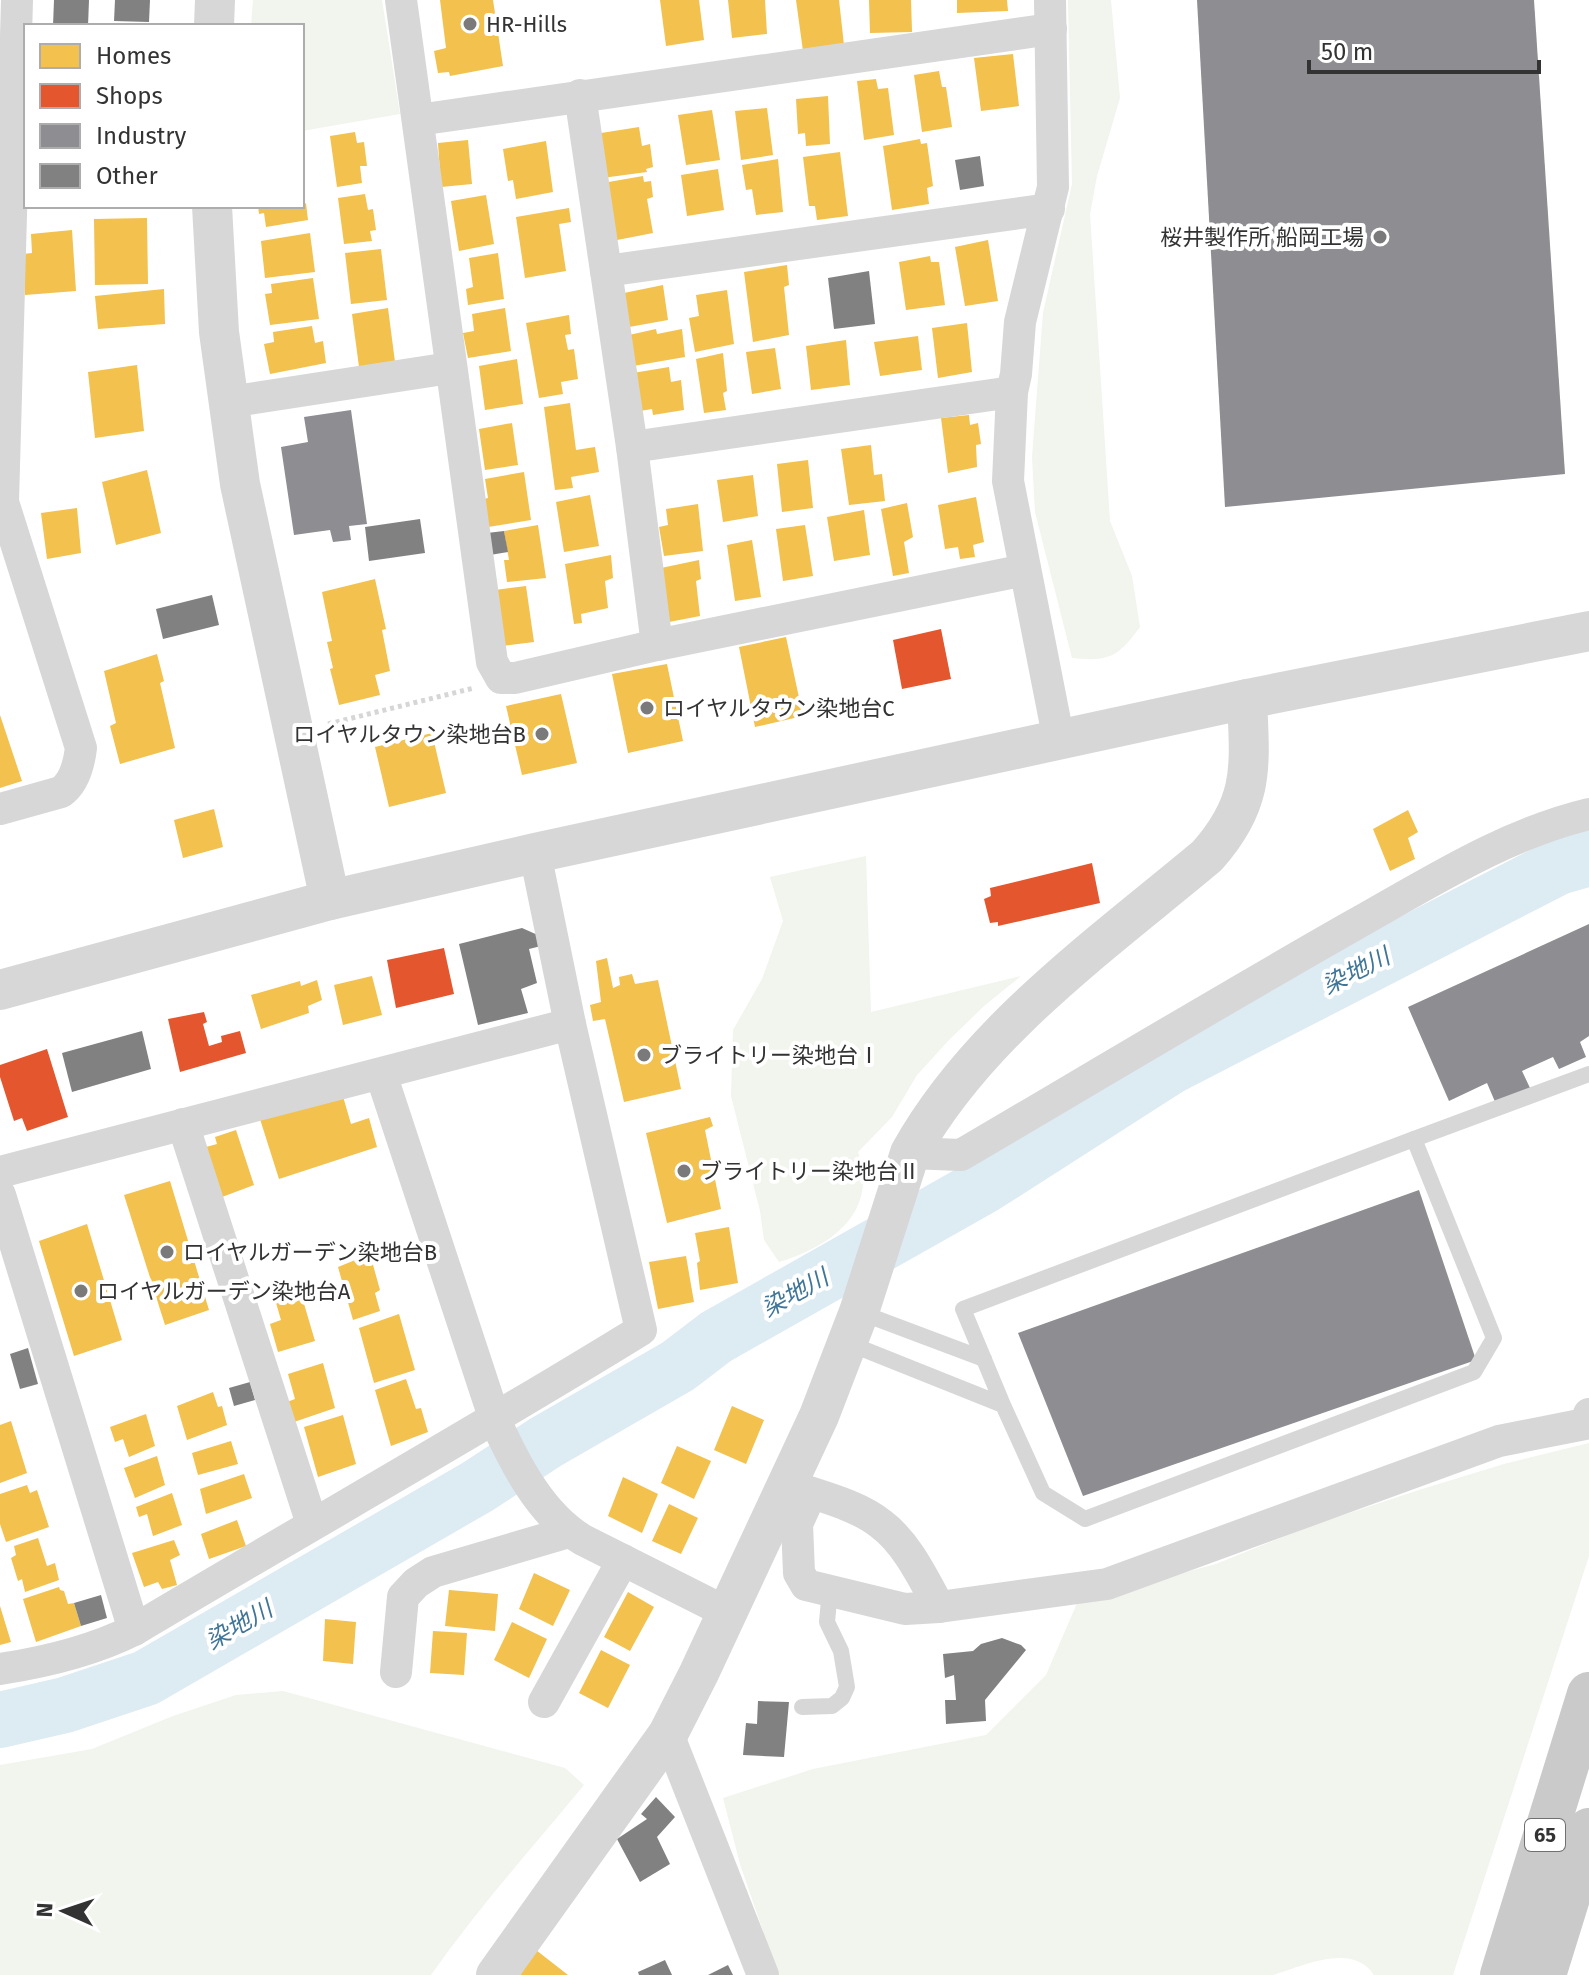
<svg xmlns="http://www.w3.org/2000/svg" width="1589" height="1975" font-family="'Fira Sans','Noto Sans JP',sans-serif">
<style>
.green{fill:#f1f5ed}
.homes{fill:#f2c14e}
.shops{fill:#e4572e}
.industry{fill:#8d8d92}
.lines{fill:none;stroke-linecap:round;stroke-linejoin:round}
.river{stroke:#ddebf3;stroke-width:56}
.building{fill:#818181}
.path{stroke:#d6d6d6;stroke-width:5;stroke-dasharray:4 4;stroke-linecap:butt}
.service{stroke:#d7d7d7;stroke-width:16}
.minor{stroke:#d7d7d7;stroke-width:32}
.tertiary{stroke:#d7d7d7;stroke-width:40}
.primary{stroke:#cacaca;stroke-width:44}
.poi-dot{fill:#7a7a7a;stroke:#fff;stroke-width:3}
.labels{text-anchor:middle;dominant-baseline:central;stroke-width:8;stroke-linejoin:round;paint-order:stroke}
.shield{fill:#fff;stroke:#707070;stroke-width:2}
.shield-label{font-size:20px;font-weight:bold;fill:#333}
.poi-label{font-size:22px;fill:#333;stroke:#fff;text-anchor:start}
.water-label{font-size:24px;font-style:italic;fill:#3f7597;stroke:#fff}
</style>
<rect width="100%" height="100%" fill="#fff"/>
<g class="green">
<polygon points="253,0 382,0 400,114 302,131 302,26 251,26"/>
<path d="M1068 0H1111L1120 98 1097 176 1090 214 1110 521 1132 576 1140 627C1118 657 1109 662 1072 658L1035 512 1032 457 1043 313 1072 184Z"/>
<path d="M866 856 871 1012 1021 976 984 1006 948 1041 917 1075 892 1117 858 1152C879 1213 831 1246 779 1262L764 1240 760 1211 731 1096 733 1030 762 979 783 921 770 877Z"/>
<path d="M1589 1443V1556L1453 1975H1374C1352 1942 1304 1966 1273 1975H778L740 1864 723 1798 813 1769 986 1735 1046 1675 1078 1601 1216 1564 1310 1526 1419 1490 1504 1464Z"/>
<path d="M283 1691 565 1768 584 1785C532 1848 478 1908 431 1975H0V1765L92 1749 173 1716 236 1695Z"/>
</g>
<g class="homes">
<polygon points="440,0 493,0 503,66 450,76 449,72 438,73 434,51 446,48"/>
<polygon points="660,0 699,0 704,40 666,46"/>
<polygon points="728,0 765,0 767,34 732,38"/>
<polygon points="796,0 839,0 844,45 803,51"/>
<polygon points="869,0 911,0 912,32 870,33"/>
<polygon points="957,0 1007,0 1008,11 957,13"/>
<polygon points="1013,54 1019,106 981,111 974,58"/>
<polygon points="939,71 942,87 946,87 952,127 922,132 914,75"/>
<polygon points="876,79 878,89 888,88 894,135 864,140 857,81"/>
<polygon points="828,96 830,144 806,146 805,133 798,134 796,99"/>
<polygon points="767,108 773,155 741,160 735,111"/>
<polygon points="712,110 720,160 686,165 678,115"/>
<polygon points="639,127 642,146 650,144 653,167 646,169 647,172 602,178 595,134"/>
<polygon points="355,132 357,143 364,142 367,166 360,166 362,183 337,187 330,136"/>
<polygon points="920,139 921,144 927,143 933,186 927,188 929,204 892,210 883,146"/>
<polygon points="468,140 472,184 441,187 438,143"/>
<polygon points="546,141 553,192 516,199 513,180 508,181 503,149"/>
<polygon points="840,152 848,216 817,220 815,206 809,206 803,157"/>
<polygon points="778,159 783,212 756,215 752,189 746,190 742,165"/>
<polygon points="718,169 724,210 687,216 681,175"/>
<polygon points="643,176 644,182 651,181 653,197 647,199 653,233 612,241 603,183"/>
<polygon points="365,194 368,210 373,209 376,230 370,231 372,241 344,244 338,198"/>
<polygon points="486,195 494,244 459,251 451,201"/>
<polygon points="306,203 308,220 266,227 264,213 259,214 258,206 302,206"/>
<polygon points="569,208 571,222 559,224 566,271 525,278 516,217"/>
<polygon points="147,218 148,284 95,285 94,219"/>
<polygon points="72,230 76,291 25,295 23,254 32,253 31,234"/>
<polygon points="310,233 315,272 265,278 261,241"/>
<polygon points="988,240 998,301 965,306 955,247"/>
<polygon points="381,249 387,300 351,304 345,253"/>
<polygon points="498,253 504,299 468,305 466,289 473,287 469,258"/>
<polygon points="930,256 931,262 939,262 945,305 906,310 899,262"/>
<polygon points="787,265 789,285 784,287 789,335 753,342 744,272"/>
<polygon points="313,278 319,319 270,325 265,294 272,293 271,284"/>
<polygon points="663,285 668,320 629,327 624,293"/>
<polygon points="164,289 165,324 98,329 95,296"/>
<polygon points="727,290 734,344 695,352 689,318 699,316 696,295"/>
<polygon points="388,308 395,362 359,367 352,314"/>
<polygon points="505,308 511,351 468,358 463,333 474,331 472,314"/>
<polygon points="569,315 571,334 565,335 568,350 574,349 578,379 561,382 563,394 539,398 526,323"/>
<polygon points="967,323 972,372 938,378 932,328"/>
<polygon points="312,326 315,343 323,341 326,363 270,374 264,344 274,342 273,332"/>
<polygon points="656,329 657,334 682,329 685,357 633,366 629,335"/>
<polygon points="918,336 922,370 880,376 874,342"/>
<polygon points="846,340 850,385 811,390 806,346"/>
<polygon points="775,348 781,389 752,394 746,352"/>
<polygon points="723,353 727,391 723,393 726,410 704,413 696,359"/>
<polygon points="517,359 523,404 485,410 479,366"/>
<polygon points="137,365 144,431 95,438 88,372"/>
<polygon points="669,367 671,382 681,380 684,410 653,415 652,409 640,411 633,373"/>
<polygon points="570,403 576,450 595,447 599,472 571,477 573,488 555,490 544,407"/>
<polygon points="969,415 970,425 978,423 981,444 976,445 977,467 948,473 941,418"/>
<polygon points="512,423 518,465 485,470 479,429"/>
<polygon points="871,445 874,475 882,474 885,501 849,505 841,449"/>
<polygon points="808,460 813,508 782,512 777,464"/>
<polygon points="147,470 161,533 116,545 102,482"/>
<polygon points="524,472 531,520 488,527 484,499 488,498 485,479"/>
<polygon points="753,475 758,516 723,522 717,480"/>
<polygon points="590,495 599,546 564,552 556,502"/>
<polygon points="976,497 984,542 973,545 975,557 960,559 958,547 945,549 938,505"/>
<polygon points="907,503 913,537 904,542 909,573 893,576 881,509"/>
<polygon points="698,504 703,551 664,556 659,527 668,525 666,509"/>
<polygon points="77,508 81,553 47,559 41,513"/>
<polygon points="864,510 870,555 834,561 827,517"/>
<polygon points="538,525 546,578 507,582 504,560 509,560 504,531"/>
<polygon points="805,525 813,576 783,581 776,529"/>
<polygon points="752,540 761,597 735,601 727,545"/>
<polygon points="611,555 613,578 605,581 608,608 581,614 582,623 574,624 565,564"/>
<polygon points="699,560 701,579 696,581 700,616 669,622 661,568"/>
<polygon points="375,579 386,629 382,630 390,671 375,675 380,695 339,705 330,669 333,668 327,642 332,641 322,592"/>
<polygon points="526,586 534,642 502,646 495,590"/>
<polygon points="786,637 803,716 755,727 739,647"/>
<polygon points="157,654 164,681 160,683 175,748 120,764 110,726 116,723 104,671"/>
<polygon points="667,664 683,741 628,753 612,674"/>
<polygon points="561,694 577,763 522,775 506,706"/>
<polygon points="0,715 22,781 0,788"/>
<polygon points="432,733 446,793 389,807 375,747"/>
<polygon points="214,809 223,847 183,858 174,820"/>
<polygon points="1408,810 1418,832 1408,838 1415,859 1390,871 1373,829"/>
<polygon points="607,958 613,988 620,985 619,977 632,974 635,984 658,980 681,1089 624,1102 605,1019 593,1021 590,1005 601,1002 596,961"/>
<polygon points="372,976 382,1015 343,1025 334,985"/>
<polygon points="317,980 322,1000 308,1006 309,1013 261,1029 251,995 300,981 301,986"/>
<polygon points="342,1093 351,1124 369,1118 377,1147 279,1179 260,1119"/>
<polygon points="710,1117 713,1126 705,1130 721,1209 667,1223 646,1133"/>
<polygon points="236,1130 254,1185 222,1197 206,1147 217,1144 215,1137"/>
<polygon points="170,1181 209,1310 165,1325 124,1195"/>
<polygon points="87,1224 122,1340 74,1356 39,1241"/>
<polygon points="729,1227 738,1283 700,1290 697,1263 700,1261 695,1233"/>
<polygon points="370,1254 380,1290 375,1293 380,1311 353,1320 338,1267"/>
<polygon points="686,1256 694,1302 658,1309 649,1262"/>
<polygon points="299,1287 315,1341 278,1352 270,1324 281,1320 274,1296"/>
<polygon points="399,1314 415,1370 374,1383 359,1328"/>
<polygon points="323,1363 335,1408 294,1422 287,1402 295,1399 288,1374"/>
<polygon points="406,1379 416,1409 421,1408 428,1432 391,1446 375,1390"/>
<polygon points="213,1392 218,1407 222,1406 227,1425 187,1440 177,1406"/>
<polygon points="732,1406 764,1420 746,1464 714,1450"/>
<polygon points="146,1414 155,1446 129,1457 123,1439 115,1442 110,1427"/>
<polygon points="343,1415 356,1464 318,1477 304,1427"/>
<polygon points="11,1421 27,1473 0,1483 0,1425"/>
<polygon points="231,1441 238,1464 198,1475 192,1453"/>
<polygon points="677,1446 711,1461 694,1499 661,1483"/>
<polygon points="157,1456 165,1485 135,1498 124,1468"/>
<polygon points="244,1474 252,1498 206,1514 200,1489"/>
<polygon points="623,1477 658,1494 642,1533 608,1516"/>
<polygon points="27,1485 30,1493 37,1490 49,1527 6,1542 0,1524 0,1494"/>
<polygon points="172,1493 182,1525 153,1536 147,1514 139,1517 136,1507"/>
<polygon points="669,1504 698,1518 681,1554 652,1541"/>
<polygon points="237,1520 246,1546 209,1559 201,1534"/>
<polygon points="38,1538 47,1566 55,1563 59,1580 25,1592 22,1579 18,1581 11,1558 16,1555 14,1546"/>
<polygon points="174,1540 180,1555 170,1560 177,1585 162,1589 158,1582 144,1587 132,1553"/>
<polygon points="534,1573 570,1590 553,1626 519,1609"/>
<polygon points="59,1587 60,1590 64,1591 68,1604 74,1603 81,1626 36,1642 23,1599"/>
<polygon points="449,1590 498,1594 495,1631 445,1626"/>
<polygon points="628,1592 654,1607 630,1651 604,1637"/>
<polygon points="0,1606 11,1642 0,1645"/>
<polygon points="325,1619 356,1622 353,1664 323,1661"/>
<polygon points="512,1622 547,1639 529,1678 494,1660"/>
<polygon points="433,1631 467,1633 464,1675 430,1673"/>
<polygon points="601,1650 630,1665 608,1708 579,1693"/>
<polygon points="536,1950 568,1975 520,1975"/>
</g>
<g class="shops">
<polygon points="941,629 951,679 902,689 893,640"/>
<polygon points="1092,863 1100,903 998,926 998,922 990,923 984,899 991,896 990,888"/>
<polygon points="444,948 454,994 396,1008 387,960"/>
<polygon points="204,1012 207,1022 203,1024 209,1046 222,1042 221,1036 240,1031 246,1053 180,1072 168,1019"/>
<polygon points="47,1049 68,1117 27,1131 22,1118 14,1121 0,1077 0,1065"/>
</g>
<g class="industry">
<polygon points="1197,0 1534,0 1565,474 1225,507"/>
<polygon points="351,410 367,524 349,526 351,540 333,542 330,530 294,535 281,447 308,442 304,417"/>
<polygon points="1589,924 1589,1036 1580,1042 1586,1057 1559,1069 1553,1057 1522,1071 1530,1088 1496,1104 1487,1083 1449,1101 1408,1007"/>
<polygon points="1419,1190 1476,1360 1083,1496 1018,1333"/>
</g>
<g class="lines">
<polyline class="river" points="0,1720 65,1705 146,1678 477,1487 546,1442 678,1366 716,1337 985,1185 1171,1066 1558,867 1589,858"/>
</g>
<g class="building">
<polygon points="54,0 89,0 88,26 53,26"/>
<polygon points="115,0 150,0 149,22 114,21"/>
<polygon points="980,156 984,186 960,190 955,160"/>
<polygon points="869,271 875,324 834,329 828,278"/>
<polygon points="420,519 425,553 369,561 365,527"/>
<polygon points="504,531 508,552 490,555 487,533"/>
<polygon points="212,595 219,625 163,639 156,609"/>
<polygon points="522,928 540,936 541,946 529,949 537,983 521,989 528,1013 478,1025 459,944"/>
<polygon points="142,1031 151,1069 72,1092 62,1053"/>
<polygon points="28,1348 38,1384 20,1389 10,1354"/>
<polygon points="250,1382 255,1400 234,1406 229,1388"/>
<polygon points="101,1595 107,1618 81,1626 74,1603"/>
<polygon points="1002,1638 1021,1645 1026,1650 985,1700 986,1721 946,1724 945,1700 956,1700 954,1675 945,1678 943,1654 973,1651 981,1644"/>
<polygon points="758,1701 789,1702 784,1757 743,1755 746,1723 757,1724"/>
<polygon points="656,1797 675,1817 657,1837 670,1864 640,1882 617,1839 647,1819 641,1814"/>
<polygon points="665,1960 672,1975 639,1975 638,1972"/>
<polygon points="728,1965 733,1975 708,1975"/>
</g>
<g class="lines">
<polyline class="path" points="328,724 474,688"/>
<g class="service">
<polyline points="1414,1139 1589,1074"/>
<polyline points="859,1312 984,1359"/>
<polyline points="848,1343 1003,1405 1043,1493 1085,1519 1474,1372 1494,1338 1414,1139 963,1309 1003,1405"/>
<polyline points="802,1707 832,1706 842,1698 847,1687 841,1651 827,1622 830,1589"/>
</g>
<g class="minor">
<polyline points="401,0 492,662 501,678 515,678 657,645 1025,570"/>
<polyline points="1050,0 1053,187 1020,322 1016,374 1012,392 1008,481 1059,741"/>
<polyline points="580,95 632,447 657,645"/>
<polyline points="418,120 1051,29"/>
<polyline points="606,271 1049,209"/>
<polyline points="229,402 450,368"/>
<polyline points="632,447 1012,392"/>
<path d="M0 809 61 792C74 783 79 764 81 748L3 502 17 0"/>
<path d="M381 1074 495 1420C515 1464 541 1515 583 1540L728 1613"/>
<polyline points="183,1124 312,1524"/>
<path d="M910 1153 961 1155C1092 1078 1222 1000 1354 925 1429 883 1505 834 1589 814"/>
<polyline points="0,1172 570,1024"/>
<polyline points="0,1195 134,1630"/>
<path d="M788 1485C818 1496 856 1504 881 1524 907 1543 924 1580 939 1607L1107 1584 1499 1441 1585 1424 1589 1414"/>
<polyline points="811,1493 797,1524 799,1573 806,1585 905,1609 939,1607"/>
<path d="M0 1669C46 1662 92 1651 134 1630 303 1529 474 1433 641 1330L570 1024 535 853"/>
<polyline points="396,1672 403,1597 416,1583 433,1572 569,1532"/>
<polyline points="544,1702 623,1560"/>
<polyline points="668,1734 763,1975"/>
</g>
<g class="tertiary">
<polyline points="214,26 215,0"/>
<polyline points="212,206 219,332 240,484 330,900"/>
<polyline points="0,990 330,900 535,853 1247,699"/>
<path d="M496 1975 668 1734 699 1673 819 1416 859 1312 910 1153C977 1032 1102 944 1207 856 1255 802 1250 767 1247 699L1589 631"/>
</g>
<g class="primary">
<polyline points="1502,1975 1589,1694"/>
<polyline points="1544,1975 1589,1830"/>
</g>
</g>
<g class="poi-dot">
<circle cx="470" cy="24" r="8"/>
<circle cx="1380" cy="237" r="8"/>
<circle cx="647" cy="708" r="8"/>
<circle cx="542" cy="734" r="8"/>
<circle cx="644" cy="1055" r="8"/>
<circle cx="684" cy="1171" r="8"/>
<circle cx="167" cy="1252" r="8"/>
<circle cx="81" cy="1291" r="8"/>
</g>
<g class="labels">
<rect class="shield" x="1525" y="1819" width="40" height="32" rx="6"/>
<g class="shield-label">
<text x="1545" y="1835">65</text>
</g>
<g class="poi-label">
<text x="486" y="24">HR-Hills</text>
<text x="1364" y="237" text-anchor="end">桜井製作所 船岡工場</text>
<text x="663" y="708">ロイヤルタウン染地台C</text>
<text x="526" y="734" text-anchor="end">ロイヤルタウン染地台B</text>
<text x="660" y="1055">ブライトリー染地台Ⅰ</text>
<text x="700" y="1171">ブライトリー染地台Ⅱ</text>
<text x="183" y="1252">ロイヤルガーデン染地台B</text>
<text x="97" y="1291">ロイヤルガーデン染地台A</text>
</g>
<g class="water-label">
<text transform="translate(1356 971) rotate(-27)">染地川</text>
<text transform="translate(795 1293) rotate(-29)">染地川</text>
<text transform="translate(239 1625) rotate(-30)">染地川</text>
</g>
</g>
<rect x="24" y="24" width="280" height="184" fill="#ffffff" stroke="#adadad" stroke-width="2"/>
<rect x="40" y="44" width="40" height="24" fill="#f2c14e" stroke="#adadad" stroke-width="2"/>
<text x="96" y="64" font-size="24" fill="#333333">Homes</text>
<rect x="40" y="84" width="40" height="24" fill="#e4572e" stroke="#adadad" stroke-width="2"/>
<text x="96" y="104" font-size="24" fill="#333333">Shops</text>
<rect x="40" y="124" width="40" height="24" fill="#8d8d92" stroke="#adadad" stroke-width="2"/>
<text x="96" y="144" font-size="24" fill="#333333">Industry</text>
<rect x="40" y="164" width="40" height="24" fill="#818181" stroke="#adadad" stroke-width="2"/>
<text x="96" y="184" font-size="24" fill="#333333">Other</text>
<g transform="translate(64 1911) rotate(273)" stroke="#ffffff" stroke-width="6" paint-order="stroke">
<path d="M0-6L14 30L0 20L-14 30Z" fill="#333333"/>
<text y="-12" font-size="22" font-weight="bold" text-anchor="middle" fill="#333333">N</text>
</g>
<path d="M1309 60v12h230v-12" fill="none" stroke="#333333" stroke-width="4"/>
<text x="1321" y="60" font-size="24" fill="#333333" stroke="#ffffff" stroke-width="6" paint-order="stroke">50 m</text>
</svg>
